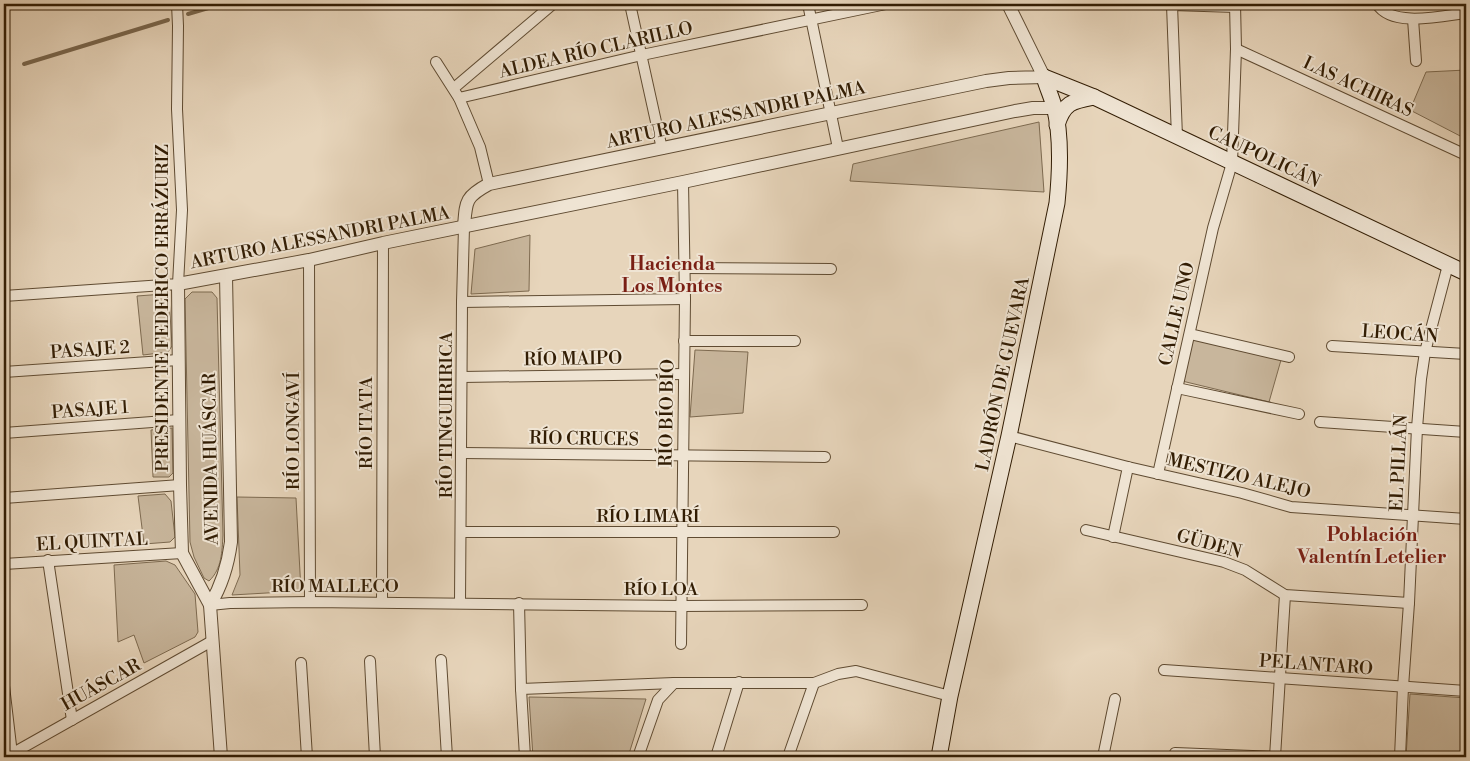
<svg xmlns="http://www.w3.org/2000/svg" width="1470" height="761" font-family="'Libre Bodoni',serif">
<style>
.green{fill:#c8b69c;stroke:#7d6a50}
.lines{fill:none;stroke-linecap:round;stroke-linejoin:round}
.stream{stroke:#79664d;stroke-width:4}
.minor-casing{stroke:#5f4b32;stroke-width:12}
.tertiary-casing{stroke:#5f4b32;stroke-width:14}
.secondary-casing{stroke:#321d04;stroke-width:17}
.minor{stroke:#efe4d3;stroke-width:10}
.tertiary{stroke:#efe4d3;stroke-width:12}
.secondary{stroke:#efe4d3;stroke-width:15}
.labels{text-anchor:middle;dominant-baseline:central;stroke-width:4;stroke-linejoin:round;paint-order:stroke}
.street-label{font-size:18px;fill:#321d04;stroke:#efe4d3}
.neighbourhood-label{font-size:19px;font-weight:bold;fill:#7a1f14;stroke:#efe4d3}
</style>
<rect width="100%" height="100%" fill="#e7d5bb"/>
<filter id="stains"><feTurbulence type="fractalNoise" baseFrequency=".004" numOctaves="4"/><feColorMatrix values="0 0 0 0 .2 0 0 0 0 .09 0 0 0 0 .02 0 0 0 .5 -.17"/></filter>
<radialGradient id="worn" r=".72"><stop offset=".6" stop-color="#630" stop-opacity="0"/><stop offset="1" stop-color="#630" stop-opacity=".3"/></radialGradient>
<g class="green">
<polygon points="1466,70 1466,139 1410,110 1426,72"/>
<polygon points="1039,122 1044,192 850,181 853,164"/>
<polygon points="530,235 529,291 471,294 475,249"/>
<path d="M192 292H212L217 298 223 535C222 551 222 569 209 581L204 578 194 557 190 542 185 299Z"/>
<polygon points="164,294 169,297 172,346 168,352 143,355 137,296"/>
<polygon points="1193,338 1281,360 1269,402 1182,381"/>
<polygon points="695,350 748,352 743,413 690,417"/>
<polygon points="172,428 173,473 169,477 153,477 151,430"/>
<polygon points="165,494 171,501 175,537 170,542 144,544 138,496"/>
<polygon points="237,497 296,498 301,591 232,595 240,575"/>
<polygon points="166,561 175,565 195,594 198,632 195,637 144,663 134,635 118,642 114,565"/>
<polygon points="1410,694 1466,698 1466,757 1406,757"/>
<polygon points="529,697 646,699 628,757 533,757"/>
</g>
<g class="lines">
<g class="stream">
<polyline points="188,14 222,4"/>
<polyline points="24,64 168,20"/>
</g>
<g class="minor-casing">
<g id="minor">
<polyline points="630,4 662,149"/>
<polyline points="808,4 838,148"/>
<path d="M1377 4C1392 28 1442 16 1466 13"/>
<polyline points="1413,19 1416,61"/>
<polyline points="1236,49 1466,155"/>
<polyline points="436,62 459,98 480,147 489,184"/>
<polyline points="454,88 553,4"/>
<polyline points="459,98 642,55 886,4"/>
<polyline points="1177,137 1172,5 1236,7"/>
<polyline points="309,260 310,602"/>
<polyline points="685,268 831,269"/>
<polyline points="4,296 178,284 182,210 177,109 178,26 177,4"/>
<polyline points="462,302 685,299"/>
<polyline points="1190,334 1289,357"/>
<polyline points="684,341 795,341"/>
<polyline points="1332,346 1466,354"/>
<polyline points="4,372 178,360"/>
<polyline points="462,377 684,374"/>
<polyline points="1177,388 1299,414"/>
<polyline points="1320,422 1466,432"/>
<polyline points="4,433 179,420"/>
<polyline points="1009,436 1128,467 1242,493 1291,507 1466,519"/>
<polyline points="462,453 825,457"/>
<polyline points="1158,474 1213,228 1232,163 1236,49 1235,4"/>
<polyline points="4,498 180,485"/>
<polyline points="1086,530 1224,562 1245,570 1285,595 1409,603"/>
<polyline points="461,532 834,532"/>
<polyline points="1113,537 1128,467"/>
<polyline points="48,560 72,720"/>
<polyline points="4,564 182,553"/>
<polyline points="382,602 383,243"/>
<polyline points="460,603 462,302 464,227"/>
<polyline points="519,603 521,689 525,757"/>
<polyline points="210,605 230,603 310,602 682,606 862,605"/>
<polyline points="681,644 685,299 683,182"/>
<polyline points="441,660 447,757"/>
<polyline points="370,661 375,757"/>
<polyline points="301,663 307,757"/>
<polyline points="1164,670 1466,691"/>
<polyline points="4,686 12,754"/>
<polyline points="521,689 674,683"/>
<polyline points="1175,753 1281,757"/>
<polyline points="6,757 212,641"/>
<polyline points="638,757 658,700 674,683 814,683 838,674 856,671 950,696"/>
<polyline points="716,757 739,682"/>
<polyline points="788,757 814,683"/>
<polyline points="1103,757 1115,699"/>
<polyline points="1275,757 1285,595"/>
<polyline points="1400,757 1403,687 1409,603 1417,428 1421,379 1425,352 1448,265"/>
</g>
</g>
<g class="tertiary-casing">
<g id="tertiary">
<path d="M464 227C466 201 465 197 489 184L986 81 1009 78 1044 77 1008 4"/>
<polyline points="210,605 182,553 180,485 178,284 309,260 383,243 683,182 1015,111 1033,108 1055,108"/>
<path d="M221 757 210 605C222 585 228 565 231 542L226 276"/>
</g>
</g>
<g class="secondary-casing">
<g id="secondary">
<polyline points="1044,77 1094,97 1466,273"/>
<path d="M1057 125C1064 102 1073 101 1094 97"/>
<path d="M939 757 950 696 1009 436 1057 203C1060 173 1062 136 1054 106 1051 96 1047 87 1044 77"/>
</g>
</g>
<use href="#minor" class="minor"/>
<use href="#tertiary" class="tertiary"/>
<use href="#secondary" class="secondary"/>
</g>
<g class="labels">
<g class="street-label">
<text transform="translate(596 50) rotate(-13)">ALDEA RÍO CLARILLO</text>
<text transform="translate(1358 87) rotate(25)">LAS ACHIRAS</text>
<text transform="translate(736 115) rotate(-12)">ARTURO ALESSANDRI PALMA</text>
<text transform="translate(1264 157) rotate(25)">CAUPOLICÁN</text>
<text transform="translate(320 238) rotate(-11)">ARTURO ALESSANDRI PALMA</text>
<text transform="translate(162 308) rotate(-90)">PRESIDENTE FEDERICO ERRÁZURIZ</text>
<text transform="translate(1177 314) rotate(-77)">CALLE UNO</text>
<text transform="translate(1400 334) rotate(4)">LEOCÁN</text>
<text transform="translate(90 350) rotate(-4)">PASAJE 2</text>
<text transform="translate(573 359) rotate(-1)">RÍO MAIPO</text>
<text transform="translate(1003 374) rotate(-78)">LADRÓN DE GUEVARA</text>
<text transform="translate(90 410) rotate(-4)">PASAJE 1</text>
<text transform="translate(667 413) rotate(-89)">RÍO BÍO BÍO</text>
<text transform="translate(446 415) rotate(-90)">RÍO TINGUIRIRICA</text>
<text transform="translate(366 423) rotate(-90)">RÍO ITATA</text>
<text transform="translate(293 431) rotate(-90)">RÍO LONGAVÍ</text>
<text transform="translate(584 439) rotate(1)">RÍO CRUCES</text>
<text transform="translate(211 459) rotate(-91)">AVENIDA HUÁSCAR</text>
<text transform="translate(1399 463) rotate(-87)">EL PILLÁN</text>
<text transform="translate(1239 476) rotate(13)">MESTIZO ALEJO</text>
<text x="648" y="516">RÍO LIMARÍ</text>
<text transform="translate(92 542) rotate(-3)">EL QUINTAL</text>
<text transform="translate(1209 544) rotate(15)">GÜDEN</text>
<text x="335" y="586">RÍO MALLECO</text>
<text x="661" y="589">RÍO LOA</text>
<text transform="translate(1316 665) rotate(4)">PELANTARO</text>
<text transform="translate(101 685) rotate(-29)">HUÁSCAR</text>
</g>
<g class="neighbourhood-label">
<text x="672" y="264">Hacienda<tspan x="672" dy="22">Los Montes</tspan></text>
<text x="1372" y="535">Población<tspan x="1372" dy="22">Valentín Letelier</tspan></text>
</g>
</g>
<rect width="1470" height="761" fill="none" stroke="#e7d5bb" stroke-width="20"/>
<rect x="5" y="5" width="1460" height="751" fill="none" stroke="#321d04" stroke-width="2.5"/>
<rect x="10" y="10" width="1450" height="741" fill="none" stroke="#321d04"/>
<rect width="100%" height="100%" filter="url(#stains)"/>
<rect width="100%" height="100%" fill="url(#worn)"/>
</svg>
